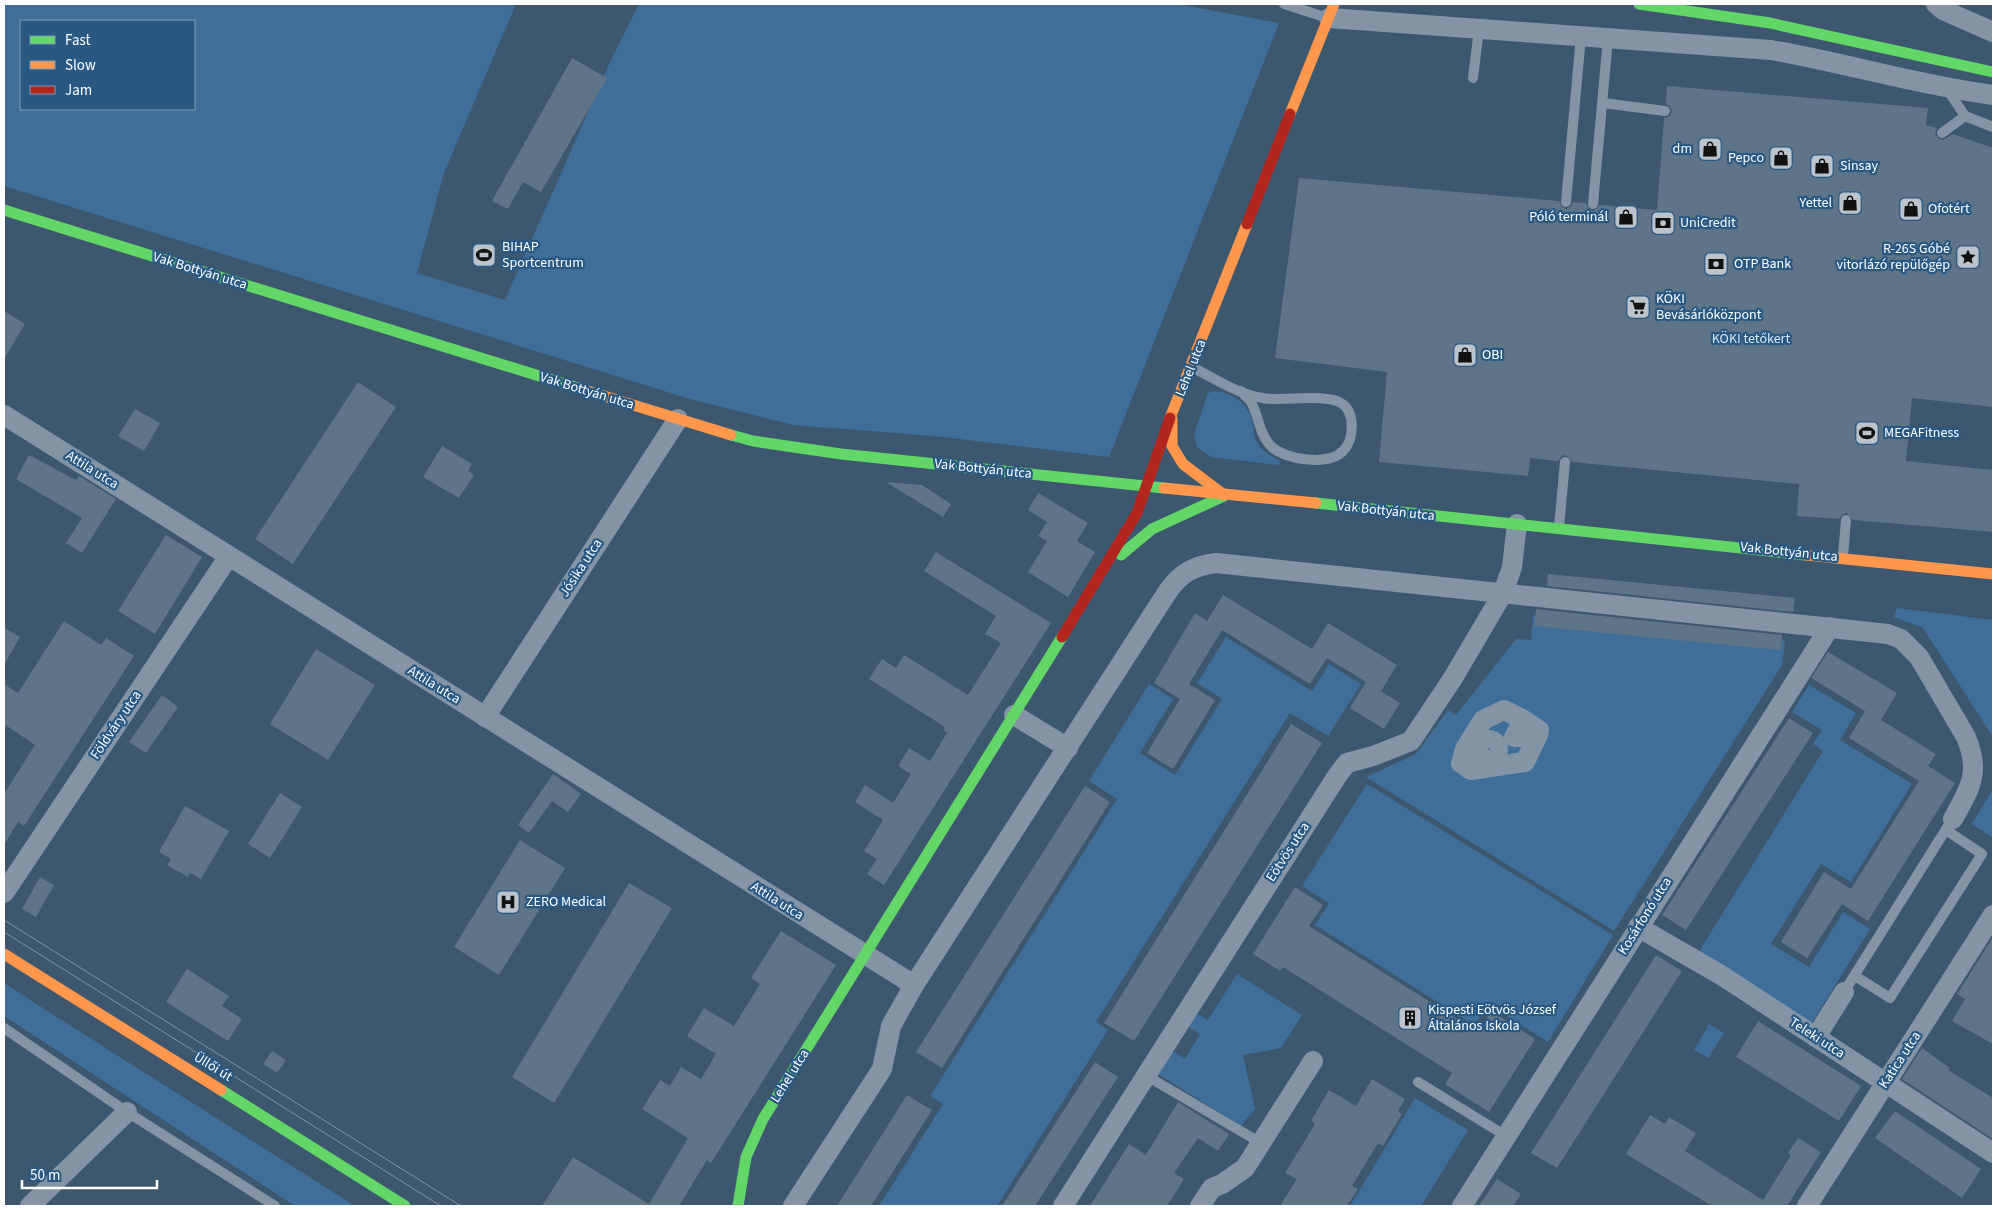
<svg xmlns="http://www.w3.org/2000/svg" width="1997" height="1210" font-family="'Source Sans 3',sans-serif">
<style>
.green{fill:#3e6e99;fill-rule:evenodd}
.building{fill:#5f7486}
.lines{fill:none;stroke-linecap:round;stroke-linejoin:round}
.lane{stroke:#8494a5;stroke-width:10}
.street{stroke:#8494a5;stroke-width:20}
.fast{stroke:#63d668;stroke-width:11}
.slow{stroke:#ff974d;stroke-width:11}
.jam{stroke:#b3261e;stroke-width:11}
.tram{stroke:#8393a4;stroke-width:1}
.labels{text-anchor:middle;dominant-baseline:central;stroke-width:4.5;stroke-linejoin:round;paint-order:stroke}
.poi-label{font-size:14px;fill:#fff;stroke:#295883;text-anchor:start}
.street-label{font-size:14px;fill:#fff;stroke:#295883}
.park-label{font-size:14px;fill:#d6e7f5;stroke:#295883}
</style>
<rect width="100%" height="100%" fill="#3d576f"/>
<g class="green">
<path d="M4 4H516L444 173 417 273 505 300 611 60 639 4H1177L1279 23 1109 457 934 436 793 425 690 399 4 186ZM21 21H194V109H21Z"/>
<path d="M1215 391C1231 393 1245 401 1251 417 1254 427 1253 439 1260 447 1265 453 1274 457 1280 461L1279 465 1211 457 1197 447 1194 434 1208 393Z"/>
<polygon points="1897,608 1993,620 1993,737 1923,628 1894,617"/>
<polygon points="1533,615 1785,640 1782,665 1614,931 1366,777 1416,754 1448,710 1456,715 1516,639 1531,640"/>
<polygon points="1226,637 1312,691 1329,664 1361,684 1328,736 1290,713 1096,1022 1108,1030 997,1206 879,1206 943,1104 930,1096 1117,799 1089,781 1149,684 1173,699 1140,753 1175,775 1222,699 1197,683"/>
<polygon points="1809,685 1856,713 1840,740 1912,784 1851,882 1821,864 1771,944 1809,967 1843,912 1870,929 1812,1023 1698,953 1823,751 1813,744 1822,730 1792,712"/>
<polygon points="1367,784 1613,935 1548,1042 1488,1004 1474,1025 1315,925 1329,903 1302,886"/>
<polygon points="1993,789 1993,838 1972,824"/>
<polygon points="1237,974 1302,1015 1281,1048 1243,1055 1255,1109 1241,1126 1155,1072 1167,1053 1174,1052 1185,1059 1200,1034 1187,1026 1196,1013 1208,1020"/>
<polygon points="4,983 52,1014 355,1206 295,1206 4,1016"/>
<polygon points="1709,1024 1724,1033 1708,1058 1694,1050"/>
<polygon points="1415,1098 1468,1130 1421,1206 1350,1206"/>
</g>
<g class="building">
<polygon points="572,58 607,78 541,192 523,182 508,209 492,201"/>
<polygon points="1667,86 1928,108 1926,125 1937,128 1935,134 1939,139 1943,140 1953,134 1993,148 1993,407 1912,398 1906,461 1993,470 1993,532 1853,520 1847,513 1843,514 1839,519 1797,516 1799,484 1572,462 1566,455 1562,456 1558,461 1530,458 1528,476 1379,462 1387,372 1275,358 1299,178 1559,201 1562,207 1566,209 1571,206 1573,202 1586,203 1589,209 1593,211 1600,205 1657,210 1664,118 1670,116 1672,111 1670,106 1666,104"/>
<polygon points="4,311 25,324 4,359"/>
<polygon points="358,382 396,407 293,564 255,539"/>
<polygon points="135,409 160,423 144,451 118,436"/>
<polygon points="442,446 472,464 468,471 474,475 459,498 423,477"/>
<polygon points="29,455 76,480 79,476 116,499 82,553 66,543 82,518 16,479"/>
<polygon points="886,482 922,485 951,504 943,517"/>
<polygon points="1038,493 1088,523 1077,541 1095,552 1068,597 1028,572 1047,541 1038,536 1047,522 1028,510"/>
<polygon points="166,535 202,557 155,634 118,611"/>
<polygon points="936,552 1051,623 884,885 867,874 877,859 864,851 883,820 855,802 865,785 893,803 911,774 898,766 909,748 930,761 947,733 943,730 945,727 869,679 882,659 896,668 904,655 968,695 1001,643 985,634 996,616 924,571"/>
<polygon points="1548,574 1795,598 1793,612 1547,586"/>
<polygon points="1223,595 1312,649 1328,623 1397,665 1381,691 1400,703 1384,729 1350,708 1366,682 1327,658 1310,684 1222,630 1189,684 1215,700 1173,769 1147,753 1180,699 1154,683 1195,613 1207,621"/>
<polygon points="1536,609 1782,635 1781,650 1534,626"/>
<polygon points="64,621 101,645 106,638 134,656 24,826 18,822 4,845 4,794 35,745 4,724 4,684 18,693"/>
<polygon points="4,628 20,637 4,665"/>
<polygon points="316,649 375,685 328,760 270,724"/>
<polygon points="1828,652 1897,693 1881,720 1936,754 1928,766 1955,783 1868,921 1842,904 1807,958 1781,942 1824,872 1851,889 1919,781 1849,738 1865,711 1811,678"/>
<polygon points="162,695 178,707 146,753 129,742"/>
<polygon points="1789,718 1813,733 1686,930 1662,915"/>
<polygon points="1291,724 1322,743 1134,1041 1104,1023"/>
<polygon points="553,774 581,794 568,812 552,801 529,833 518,825"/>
<polygon points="1085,786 1110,802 942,1068 916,1052"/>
<polygon points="280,793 302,807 270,858 248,844"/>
<polygon points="185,806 229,831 201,879 190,873 188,877 167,865 171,859 159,852"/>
<polygon points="520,840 565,868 499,975 454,947"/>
<polygon points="40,877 54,885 36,917 22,909"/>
<polygon points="629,883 672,908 554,1103 512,1077"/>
<polygon points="1295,887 1323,905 1309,926 1478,1032 1491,1011 1535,1039 1489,1112 1445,1084 1452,1073 1283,967 1280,971 1253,954"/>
<polygon points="781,931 836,965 711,1163 707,1160 679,1206 542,1206 573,1157 649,1204 688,1138 642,1109 660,1080 670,1086 681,1067 701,1079 716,1054 687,1036 704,1008 734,1026 760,984 751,978"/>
<polygon points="1993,937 1993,1044 1952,1021 1965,999 1957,994"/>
<polygon points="1656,955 1682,971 1557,1168 1531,1153"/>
<polygon points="187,969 229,996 222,1006 242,1019 228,1041 166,1002"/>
<polygon points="1758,1021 1861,1086 1839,1121 1736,1057"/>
<polygon points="1922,1048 1950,1068 1948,1070 1993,1098 1993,1139 1902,1079"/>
<polygon points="272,1051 286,1060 277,1073 263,1064"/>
<polygon points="1095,1062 1118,1077 1062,1164 1035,1206 1002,1206"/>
<polygon points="1372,1079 1405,1099 1398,1111 1402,1114 1383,1146 1378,1143 1352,1186 1358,1189 1347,1206 1280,1206 1297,1179 1285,1173 1315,1124 1311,1121 1329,1090 1356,1106"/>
<polygon points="907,1095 932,1110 871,1206 837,1206"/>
<polygon points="1178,1102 1229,1134 1218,1151 1198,1138 1174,1173 1184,1179 1167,1206 1090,1206 1129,1144 1146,1155"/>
<polygon points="1895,1111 1981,1169 1962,1198 1875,1138"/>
<polygon points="1650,1115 1665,1124 1669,1117 1696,1133 1685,1151 1763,1200 1791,1155 1788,1153 1798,1138 1821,1152 1787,1206 1712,1206 1626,1154"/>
<polygon points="1497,1179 1521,1194 1513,1206 1479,1206"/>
</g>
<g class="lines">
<g class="lane">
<polyline points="1284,4 1328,18"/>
<polyline points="1473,78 1479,29"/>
<polyline points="1947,89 1965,116 1993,127"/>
<polyline points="1603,103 1665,111"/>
<polyline points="1942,133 1965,116"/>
<polyline points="1566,202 1581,36"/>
<polyline points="1593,204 1608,38"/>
<path d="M1192 367C1213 378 1238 394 1262 398 1282 402 1324 393 1341 403 1356 412 1354 440 1343 451 1329 466 1286 460 1272 447 1259 435 1259 416 1251 402 1248 398 1244 395 1241 391"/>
<polyline points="1559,527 1565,462"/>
<polyline points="1843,556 1846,520"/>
<polyline points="1855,976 1890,998 1982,854 1946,830"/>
<polyline points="1844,992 1948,826"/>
<polyline points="4,1028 127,1112 275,1206"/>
<polyline points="1145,1075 1261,1143"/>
<polyline points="1418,1082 1506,1136"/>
</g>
<g class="street">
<polyline points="1936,4 1943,10 1993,32"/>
<path d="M1329 18 1771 50C1846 63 1918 85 1993 95"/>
<polyline points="4,415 914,985"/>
<polyline points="1014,715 1068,748"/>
<polyline points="485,717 678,419"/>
<polyline points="1524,720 1504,710 1483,720 1465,749 1461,763 1471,770 1525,762 1538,735 1539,730 1524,720 1514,737 1527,737 1535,741"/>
<circle cx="1489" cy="749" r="9"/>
<polyline points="4,893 229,556"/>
<polyline points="1638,927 1721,975 1993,1153"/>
<polyline points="1816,1037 1844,992"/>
<polyline points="30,1206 127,1112"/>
<path d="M793 1206 882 1069 891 1026 914 985 1168 591C1181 573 1193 566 1216 563L1888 634 1901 639 1919 657 1966 737C1981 773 1970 788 1953 819"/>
<polyline points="1063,1206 1337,776 1347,763 1373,756 1411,741 1453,678 1503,593 1512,567 1517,524"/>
<polyline points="1200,1206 1212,1188 1222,1184 1245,1168 1313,1061"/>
<polyline points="1462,1206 1830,627"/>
<polyline points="1807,1206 1993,915"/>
</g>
<g class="fast">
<polyline points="1639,4 1770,23 1993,72"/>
<polyline points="4,210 581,389"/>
<polyline points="731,435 753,441 841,454 1164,488"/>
<polyline points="1316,503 1806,555"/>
<polyline points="1121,555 1152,529 1224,496"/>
<polyline points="221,1090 405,1206"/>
<polyline points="738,1206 746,1157 763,1119 1062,637"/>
</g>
<g class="slow">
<polyline points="1290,114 1334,4"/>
<polyline points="581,389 731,435"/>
<polyline points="1170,418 1247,224"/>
<polyline points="1172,419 1172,446 1183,464 1224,495"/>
<polyline points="1164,488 1316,503"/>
<polyline points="1806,555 1993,574"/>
<polyline points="4,954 221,1090"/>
</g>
<g class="jam">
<polyline points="1247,224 1290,114"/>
<polyline points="1062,637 1137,513 1170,418"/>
</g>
<g class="tram">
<polyline points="4,920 461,1206"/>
<polyline points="4,932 441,1206"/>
</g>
</g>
<defs>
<g id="shop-square" transform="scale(1.25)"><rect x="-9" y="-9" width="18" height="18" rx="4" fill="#bbc4cd" stroke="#295883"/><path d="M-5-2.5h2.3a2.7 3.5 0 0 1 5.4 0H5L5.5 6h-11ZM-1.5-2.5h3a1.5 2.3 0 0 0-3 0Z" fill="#111"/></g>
<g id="bank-square" transform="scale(1.25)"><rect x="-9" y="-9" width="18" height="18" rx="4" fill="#bbc4cd" stroke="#295883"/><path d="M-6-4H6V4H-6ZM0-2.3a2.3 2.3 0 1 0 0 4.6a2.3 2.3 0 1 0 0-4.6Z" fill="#111"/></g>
<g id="stadium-square" transform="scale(1.25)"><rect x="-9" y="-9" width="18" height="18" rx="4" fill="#bbc4cd" stroke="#295883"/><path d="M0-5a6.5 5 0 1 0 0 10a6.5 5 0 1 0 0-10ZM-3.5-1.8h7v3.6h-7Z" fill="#111"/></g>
<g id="sight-square" transform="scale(1.25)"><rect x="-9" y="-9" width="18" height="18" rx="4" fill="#bbc4cd" stroke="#295883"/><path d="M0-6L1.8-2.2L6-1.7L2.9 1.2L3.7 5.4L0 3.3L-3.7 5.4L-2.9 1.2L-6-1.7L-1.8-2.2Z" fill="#111"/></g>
<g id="supermarket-square" transform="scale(1.25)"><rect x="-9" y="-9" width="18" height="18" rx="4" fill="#bbc4cd" stroke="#295883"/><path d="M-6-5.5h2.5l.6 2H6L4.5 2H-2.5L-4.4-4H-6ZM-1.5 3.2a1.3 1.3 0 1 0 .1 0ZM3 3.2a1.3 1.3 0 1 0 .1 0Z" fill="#111"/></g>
<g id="hospital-square" transform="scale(1.25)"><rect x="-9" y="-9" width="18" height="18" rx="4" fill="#bbc4cd" stroke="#295883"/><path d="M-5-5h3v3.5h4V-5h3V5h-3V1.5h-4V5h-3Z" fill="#111"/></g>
<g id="building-square" transform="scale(1.25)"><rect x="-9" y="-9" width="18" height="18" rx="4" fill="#bbc4cd" stroke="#295883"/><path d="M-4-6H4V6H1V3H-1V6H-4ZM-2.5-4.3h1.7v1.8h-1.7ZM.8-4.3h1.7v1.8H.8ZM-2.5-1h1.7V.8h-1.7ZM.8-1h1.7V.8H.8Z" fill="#111"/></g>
</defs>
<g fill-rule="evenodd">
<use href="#shop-square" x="1710" y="149"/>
<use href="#shop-square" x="1781" y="158"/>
<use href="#shop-square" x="1822" y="166"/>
<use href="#shop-square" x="1850" y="203"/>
<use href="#shop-square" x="1911" y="209"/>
<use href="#shop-square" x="1626" y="217"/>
<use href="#bank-square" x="1663" y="223"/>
<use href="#stadium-square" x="484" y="255"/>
<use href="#sight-square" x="1968" y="257"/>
<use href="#bank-square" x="1716" y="264"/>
<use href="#supermarket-square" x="1638" y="307"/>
<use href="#shop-square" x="1465" y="355"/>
<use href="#stadium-square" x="1867" y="433"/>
<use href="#hospital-square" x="508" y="902"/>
<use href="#building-square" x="1410" y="1018"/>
</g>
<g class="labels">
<g class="poi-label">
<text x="1692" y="149" text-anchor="end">dm</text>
<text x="1764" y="158" text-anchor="end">Pepco</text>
<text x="1840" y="166">Sinsay</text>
<text x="1832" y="203" text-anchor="end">Yettel</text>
<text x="1928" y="209">Ofotért</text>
<text x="1608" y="217" text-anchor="end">Póló terminál</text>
<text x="1680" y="223">UniCredit</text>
<text x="502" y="247">BIHAP<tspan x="502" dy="16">Sportcentrum</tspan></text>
<text x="1950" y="249" text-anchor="end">R-26S Góbé<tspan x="1950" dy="16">vitorlázó repülőgép</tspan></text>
<text x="1734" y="264">OTP Bank</text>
<text x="1656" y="299">KÖKI<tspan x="1656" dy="16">Bevásárlóközpont</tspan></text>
<text x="1482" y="355">OBI</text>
<text x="1884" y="433">MEGAFitness</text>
<text x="526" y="902">ZERO Medical</text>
<text x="1428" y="1010">Kispesti Eötvös József<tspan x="1428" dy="16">Általános Iskola</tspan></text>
</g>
<g class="street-label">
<text transform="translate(200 271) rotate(17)">Vak Bottyán utca</text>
<text transform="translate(1191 368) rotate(-68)">Lehel utca</text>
<text transform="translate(587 391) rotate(17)">Vak Bottyán utca</text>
<text transform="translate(983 469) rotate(6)">Vak Bottyán utca</text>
<text transform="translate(92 470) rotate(32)">Attila utca</text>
<text transform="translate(1386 511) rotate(6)">Vak Bottyán utca</text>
<text transform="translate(1789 552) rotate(6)">Vak Bottyán utca</text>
<text transform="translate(581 568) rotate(-57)">Jósika utca</text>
<text transform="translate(434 685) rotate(32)">Attila utca</text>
<text transform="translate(116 725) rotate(-56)">Földváry utca</text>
<text transform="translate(1288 852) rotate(-57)">Eötvös utca</text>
<text transform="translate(777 901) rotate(32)">Attila utca</text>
<text transform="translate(1645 916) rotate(-58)">Kosárfonó utca</text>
<text transform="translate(1817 1038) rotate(33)">Teleki utca</text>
<text transform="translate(1900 1060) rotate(-57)">Katica utca</text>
<text transform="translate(213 1067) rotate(32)">Üllői út</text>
<text transform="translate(790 1076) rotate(-58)">Lehel utca</text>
</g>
<g class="park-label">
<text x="1751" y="339">KÖKI tetőkert</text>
</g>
</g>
<rect width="1997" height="1210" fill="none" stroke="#ffffff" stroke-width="10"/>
<rect x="20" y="20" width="175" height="90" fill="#295883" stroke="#7f9bb5"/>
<rect x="30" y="36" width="25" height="8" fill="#63d668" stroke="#7f9bb5"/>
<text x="65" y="45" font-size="15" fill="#ffffff">Fast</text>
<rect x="30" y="61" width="25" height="8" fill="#ff974d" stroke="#7f9bb5"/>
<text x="65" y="70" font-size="15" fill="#ffffff">Slow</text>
<rect x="30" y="86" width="25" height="8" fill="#b3261e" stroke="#7f9bb5"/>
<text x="65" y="95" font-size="15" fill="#ffffff">Jam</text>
<path d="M22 1180v8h135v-8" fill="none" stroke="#ffffff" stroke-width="2.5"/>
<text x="30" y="1180" font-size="15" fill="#ffffff" stroke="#295883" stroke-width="4" paint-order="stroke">50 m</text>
</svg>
